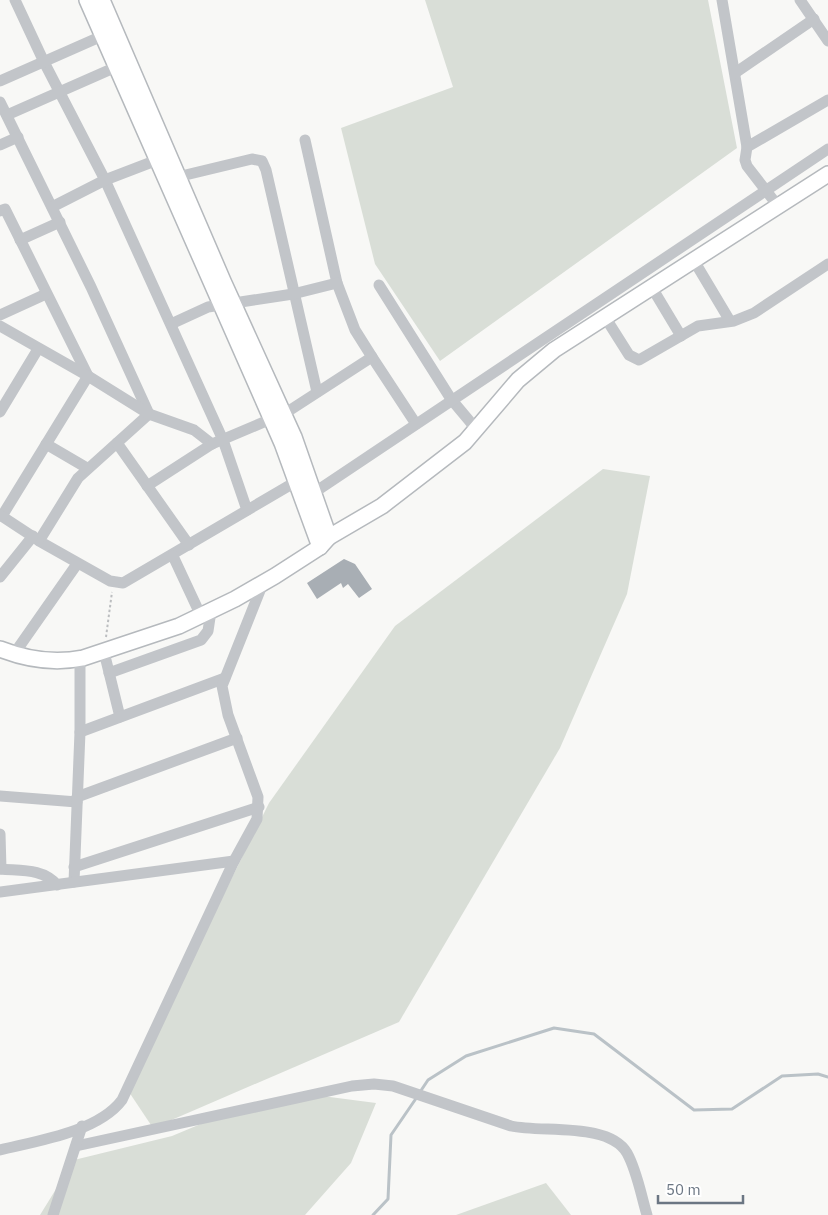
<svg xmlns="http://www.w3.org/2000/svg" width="828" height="1215" font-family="'IBM Plex Sans',sans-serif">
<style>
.green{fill:#d9ded7}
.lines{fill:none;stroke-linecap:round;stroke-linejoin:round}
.stream{stroke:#bac2c7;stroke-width:3}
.building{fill:#a8aeb4}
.secondary-casing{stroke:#b5b9bd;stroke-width:18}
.path{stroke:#bcbec0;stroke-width:2;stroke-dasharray:2.5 2.5;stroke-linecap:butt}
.minor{stroke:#c2c5c9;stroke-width:11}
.secondary{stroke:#fff;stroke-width:15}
</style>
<rect width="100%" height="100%" fill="#f8f8f6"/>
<g class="green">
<polygon points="425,0 708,0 737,148 440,361 375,264 341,128 453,87"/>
<polygon points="603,469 650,476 627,594 560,748 399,1022 153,1128 127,1089 269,803 395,626"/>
<polygon points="299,1093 376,1103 351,1163 305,1215 40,1215 74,1160 172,1136 227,1113"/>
<polygon points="546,1183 571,1215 456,1215"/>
</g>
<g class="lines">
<g class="stream">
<polyline points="420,1092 428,1080 466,1056 554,1028 594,1034 694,1110 732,1109 782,1076 818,1074 828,1077"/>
<polyline points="373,1215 388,1199 391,1135 417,1097"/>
</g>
</g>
<polygon class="building" points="344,559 355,564 372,589 359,598 348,584 343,588 341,583 317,599 307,583"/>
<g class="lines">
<g class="secondary-casing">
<g id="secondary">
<polyline points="87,0 282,443 320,547"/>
<polyline points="102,0 223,281 294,437 329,537"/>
<path d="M0 649C28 660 54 664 83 658L179 626 235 599 275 576 320 547 329 537 382 506 465 442 518 380 554 350 828 174"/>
</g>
</g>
<polyline class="path" points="106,637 112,592"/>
<g class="minor">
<polyline points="15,0 44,62 105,180 223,440 247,510"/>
<polyline points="722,0 747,147 828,100"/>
<polyline points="800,0 828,41"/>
<polyline points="735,73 814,19"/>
<polyline points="0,81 102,36"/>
<polyline points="0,102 91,287 149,414 78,478 39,541 110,581 123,583 297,481"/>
<polyline points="7,115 116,67"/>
<polyline points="305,140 337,283"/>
<polyline points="0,145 18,137"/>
<polyline points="747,147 745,160 747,166 778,206"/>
<polyline points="173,178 252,159 262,161 266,170 317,392"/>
<polyline points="52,207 105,180 165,157"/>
<polyline points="0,211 5,209 88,376 2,516"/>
<polyline points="20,240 60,222"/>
<polyline points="693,259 730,321"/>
<polyline points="379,285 451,399 477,430"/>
<polyline points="651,286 681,336"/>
<polyline points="0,315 46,294"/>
<polyline points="605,317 629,355 639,360 698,326 734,321 754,313 828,264"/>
<polyline points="171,324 208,307 293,294 337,283 355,330 372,357 284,414"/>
<polyline points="0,326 88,376 149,414 194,430 212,444"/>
<polyline points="372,357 416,424"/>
<polyline points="0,412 38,349"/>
<polyline points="117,443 189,545"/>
<polyline points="46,444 87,468"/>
<polyline points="147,486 212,444 271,419"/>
<polyline points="315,492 828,149"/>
<polyline points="0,515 38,540"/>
<polyline points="173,556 201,616"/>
<polyline points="0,577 33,536"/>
<polyline points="104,652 120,717"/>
<polyline points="14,654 77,564"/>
<polyline points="109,673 201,640 208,631 211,611"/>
<polyline points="80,732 225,678"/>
<polyline points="0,796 77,802"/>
<polyline points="77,797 237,738"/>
<polyline points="0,834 1,869"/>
<polyline points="74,867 259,807"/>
<path d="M0 869C20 871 43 868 57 885"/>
<polyline points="74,882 80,732 80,659"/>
<polyline points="0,892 234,861"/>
<path d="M76 1146 352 1086 374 1084 393 1086 511 1126C543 1133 609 1122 627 1153 637 1171 641 1195 647 1215"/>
<path d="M0 1150C37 1141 98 1132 122 1100L234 861 257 819 258 797 228 715 222 686 263 583"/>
<polyline points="53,1215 82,1126"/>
</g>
<use href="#secondary" class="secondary"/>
</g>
<path d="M658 1195v8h85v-8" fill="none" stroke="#6b7683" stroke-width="2.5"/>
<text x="666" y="1195" font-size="15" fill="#6b7683" stroke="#ffffff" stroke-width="4" paint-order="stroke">50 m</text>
</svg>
